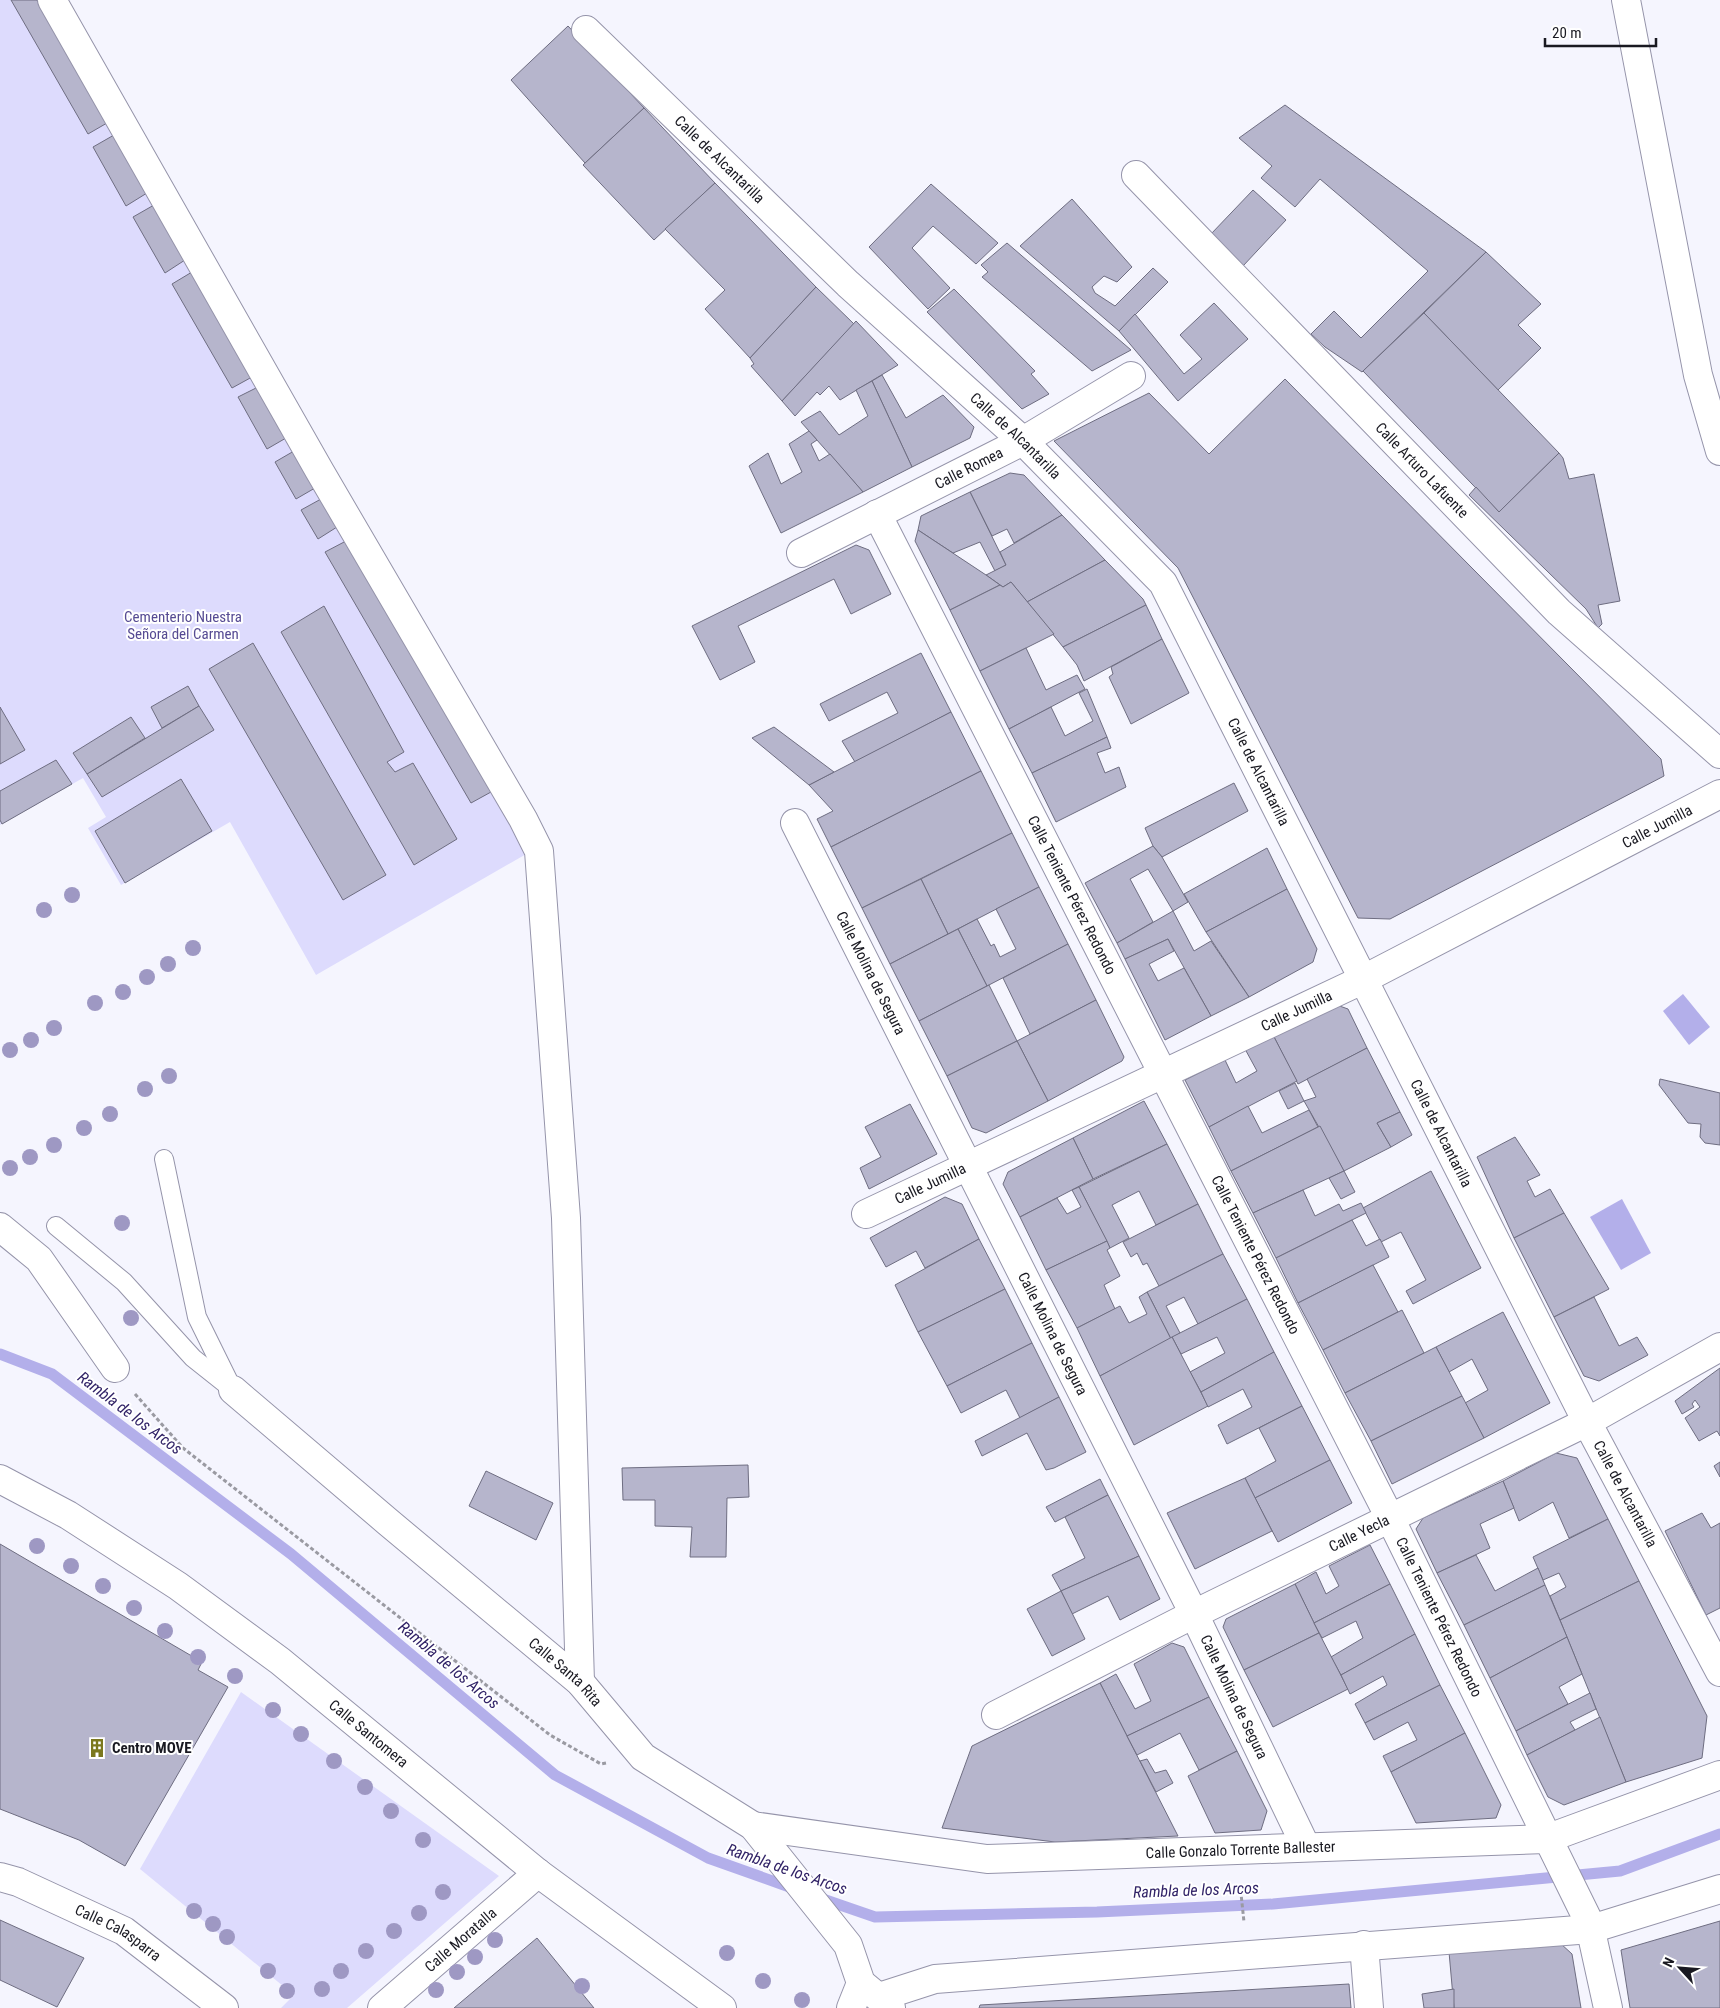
<svg xmlns="http://www.w3.org/2000/svg" width="1720" height="2008" font-family="'Roboto Condensed',sans-serif">
<style>
.green{fill:#dddbfd}
.water{fill:#b3afea}
.lines{fill:none;stroke-linecap:round;stroke-linejoin:round}
.stream{stroke:#b3afea;stroke-width:11}
.building{fill:#b6b5cc;stroke:#6e6d81}
.service-casing{stroke:#9594aa;stroke-width:20}
.minor-casing{stroke:#9594aa;stroke-width:30}
.primary-casing{stroke:#9594aa;stroke-width:30}
.path{stroke:#9a9aa2;stroke-width:3;stroke-dasharray:4 2.5;stroke-linecap:butt}
.service{stroke:#fff;stroke-width:18}
.minor{stroke:#fff;stroke-width:28}
.primary{stroke:#fff;stroke-width:28}
.tree{fill:#9e98c3}
.labels{text-anchor:middle;dominant-baseline:central;stroke-width:4;stroke-linejoin:round;paint-order:stroke}
.street-label{font-size:15px;fill:#191921;stroke:#fff}
.park-label{font-size:15px;fill:#564b93;stroke:#fff}
.poi-label{font-size:15px;font-weight:bold;fill:#191921;stroke:#fff;text-anchor:start}
.water-label{font-size:16px;font-style:italic;fill:#312367;stroke:#fff}
</style>
<rect width="100%" height="100%" fill="#f5f5fe"/>
<g class="green">
<polygon points="0,0 37,0 528,853 316,975 230,822 121,885 88,828 106,817 83,778 0,825"/>
<polygon points="241,1692 499,1876 347,2008 281,2008 294,1995 140,1869"/>
</g>
<g class="water">
<polygon points="1683,994 1710,1027 1689,1045 1663,1011"/>
<polygon points="1622,1199 1651,1253 1621,1270 1590,1217"/>
</g>
<g class="lines">
<g class="stream">
<polyline points="0,1354 52,1374 291,1554 555,1775 708,1858 795,1889"/>
<polyline points="817,1897 875,1917 1097,1912 1273,1904 1620,1871 1720,1834"/>
</g>
</g>
<g class="building">
<polygon points="11,0 37,0 107,123 88,134"/>
<polygon points="568,26 644,108 585,163 511,80"/>
<polygon points="1285,105 1486,252 1362,372 1325,347 1311,334 1334,311 1361,338 1428,271 1320,179 1295,207 1261,178 1272,166 1239,138"/>
<polygon points="644,108 715,183 654,240 583,165"/>
<polygon points="114,135 147,193 126,206 93,147"/>
<polygon points="715,183 816,287 750,358 705,309 725,290 665,229"/>
<polygon points="931,184 998,243 976,264 933,226 912,248 950,288 928,309 869,247"/>
<polygon points="1253,190 1286,220 1243,266 1211,234"/>
<polygon points="1072,199 1132,267 1117,282 1104,276 1092,287 1095,293 1115,306 1153,268 1168,282 1119,331 1020,246"/>
<polygon points="154,205 185,260 165,273 133,217"/>
<polygon points="1007,243 1131,350 1092,371 982,277 988,272 981,265"/>
<polygon points="1486,252 1541,304 1518,325 1541,348 1498,390 1424,313"/>
<polygon points="192,272 252,377 232,388 172,284"/>
<polygon points="816,287 854,324 782,401 751,366 754,364 750,358"/>
<polygon points="954,289 1035,371 1031,374 1049,394 1022,409 927,312"/>
<polygon points="1214,303 1248,339 1178,401 1119,331 1135,314 1184,374 1202,359 1180,335"/>
<polygon points="1424,313 1559,453 1499,512 1363,371"/>
<polygon points="856,321 898,365 840,400 829,386 820,395 817,392 795,416 782,401"/>
<polygon points="882,375 906,418 943,395 974,427 970,438 912,467 872,381"/>
<polygon points="1285,379 1661,759 1664,776 1390,919 1358,918 1178,568 1054,441 1149,393 1209,454"/>
<polygon points="872,381 912,467 863,492 801,422 820,411 839,435 868,416 856,390"/>
<polygon points="258,387 286,438 267,449 238,397"/>
<polygon points="809,431 817,440 811,444 819,461 830,454 863,492 781,533 749,466 768,453 781,484 802,472 789,444"/>
<polygon points="294,451 315,488 296,499 275,462"/>
<polygon points="1559,453 1563,458 1569,479 1594,474 1620,601 1598,605 1602,624 1598,628 1586,609 1469,495 1476,487 1499,512"/>
<polygon points="1010,473 1024,475 1062,515 1014,543 1007,529 992,536 970,492"/>
<polygon points="970,492 1006,565 995,571 980,542 953,553 918,530 921,516"/>
<polygon points="321,499 337,527 318,539 301,510"/>
<polygon points="1062,515 1105,560 1027,602 1011,582 1003,587 986,575 1006,565 1000,552"/>
<polygon points="918,530 986,575 1000,585 950,610 915,541"/>
<polygon points="346,541 491,792 471,803 325,552"/>
<polygon points="856,545 869,550 891,594 851,614 834,579 738,626 755,662 720,680 692,626"/>
<polygon points="1105,560 1143,599 1146,605 1063,647 1027,602"/>
<polygon points="1011,582 1054,634 980,671 950,610 1000,585 1003,587"/>
<polygon points="1146,605 1162,639 1084,681 1077,665 1063,647"/>
<polygon points="324,606 404,752 387,762 395,772 413,763 457,839 414,865 281,632"/>
<polygon points="1162,639 1189,693 1131,724 1109,677 1113,674 1111,667"/>
<polygon points="253,643 386,875 343,900 209,669"/>
<polygon points="1026,648 1046,690 1077,675 1085,689 1009,729 980,671"/>
<polygon points="921,653 951,712 855,762 842,741 898,713 887,692 829,721 820,704"/>
<polygon points="188,686 199,706 162,728 151,707"/>
<polygon points="1087,689 1107,737 1032,773 1009,729 1051,707 1065,736 1093,721 1079,693"/>
<polygon points="199,706 214,730 102,797 87,774"/>
<polygon points="0,707 25,750 0,764"/>
<polygon points="951,712 981,771 831,847 817,819 833,811 809,785"/>
<polygon points="131,717 145,738 87,774 73,753"/>
<polygon points="774,727 834,772 809,785 752,738"/>
<polygon points="1107,737 1111,748 1097,753 1105,773 1119,767 1126,787 1056,822 1032,773"/>
<polygon points="56,760 72,784 2,824 0,820 0,791"/>
<polygon points="981,771 1012,833 862,908 831,847"/>
<polygon points="181,779 212,831 125,883 95,831"/>
<polygon points="1234,783 1248,811 1162,857 1153,846 1145,828"/>
<polygon points="1012,833 1039,887 948,934 921,879"/>
<polygon points="1153,846 1162,857 1188,902 1173,911 1148,869 1130,879 1153,922 1117,943 1085,883"/>
<polygon points="1267,848 1287,889 1206,932 1184,894"/>
<polygon points="921,879 948,934 890,964 862,908"/>
<polygon points="1039,887 1068,944 987,986 958,929 977,919 991,946 994,944 1000,957 1016,949 996,909"/>
<polygon points="1287,889 1317,949 1313,962 1249,997 1206,932"/>
<polygon points="1173,911 1194,951 1211,941 1249,997 1211,1016 1168,939 1125,959 1117,943"/>
<polygon points="958,929 987,986 919,1021 890,964"/>
<polygon points="1168,939 1174,951 1149,964 1158,981 1184,968 1211,1016 1165,1040 1125,959"/>
<polygon points="1068,944 1096,1000 1030,1034 1003,978"/>
<polygon points="989,985 1017,1041 947,1076 919,1021"/>
<polygon points="1096,1000 1124,1057 1122,1061 1048,1101 1017,1041"/>
<polygon points="1334,1004 1348,1009 1367,1048 1298,1084 1273,1035"/>
<polygon points="1273,1035 1297,1081 1209,1127 1185,1080 1225,1060 1236,1083 1257,1071 1245,1049"/>
<polygon points="1017,1041 1048,1101 986,1133 972,1128 947,1076"/>
<polygon points="1367,1048 1400,1112 1377,1123 1391,1147 1344,1171 1304,1101 1316,1097 1307,1079"/>
<polygon points="1660,1079 1720,1093 1720,1145 1705,1143 1700,1137 1701,1124 1688,1123 1659,1085"/>
<polygon points="1295,1083 1304,1101 1288,1109 1279,1091"/>
<polygon points="1144,1101 1167,1144 1093,1179 1073,1138"/>
<polygon points="910,1104 937,1154 869,1189 860,1168 881,1157 865,1127"/>
<polygon points="1248,1106 1262,1133 1309,1110 1318,1127 1231,1171 1209,1127"/>
<polygon points="1400,1112 1412,1135 1391,1147 1377,1123"/>
<polygon points="1320,1126 1344,1171 1253,1213 1231,1171"/>
<polygon points="1515,1137 1540,1175 1527,1181 1535,1197 1550,1189 1564,1213 1514,1238 1477,1157"/>
<polygon points="1073,1138 1093,1179 1020,1217 1003,1184 1008,1172"/>
<polygon points="1167,1144 1198,1204 1156,1225 1139,1191 1112,1205 1129,1238 1110,1248 1079,1187"/>
<polygon points="1344,1171 1355,1192 1341,1199 1329,1178"/>
<polygon points="1431,1171 1481,1268 1413,1304 1406,1291 1426,1280 1401,1232 1381,1242 1363,1208"/>
<polygon points="1079,1187 1107,1241 1046,1270 1020,1217 1057,1198 1067,1214 1081,1207 1072,1190"/>
<polygon points="1303,1190 1315,1216 1339,1204 1343,1211 1361,1203 1366,1213 1276,1258 1253,1213"/>
<polygon points="945,1197 962,1204 979,1239 925,1268 916,1251 886,1267 870,1238"/>
<polygon points="1198,1204 1223,1254 1159,1286 1147,1263 1143,1265 1137,1253 1131,1257 1123,1242"/>
<polygon points="1564,1213 1609,1289 1554,1317 1514,1238"/>
<polygon points="1352,1220 1366,1246 1380,1239 1389,1257 1298,1303 1276,1258"/>
<polygon points="979,1239 1005,1289 918,1332 895,1285"/>
<polygon points="1107,1241 1110,1248 1107,1250 1120,1276 1104,1285 1115,1309 1077,1328 1046,1270"/>
<polygon points="1223,1254 1247,1299 1198,1324 1184,1297 1166,1306 1180,1333 1171,1339 1147,1292"/>
<polygon points="1373,1265 1398,1312 1323,1350 1298,1303"/>
<polygon points="1005,1289 1032,1343 947,1386 918,1332"/>
<polygon points="1147,1292 1171,1339 1100,1376 1077,1328 1120,1306 1129,1323 1147,1314 1139,1297"/>
<polygon points="1594,1297 1619,1346 1637,1337 1648,1355 1599,1381 1584,1376 1554,1317"/>
<polygon points="1247,1299 1274,1352 1201,1392 1190,1372 1225,1353 1217,1337 1181,1354 1172,1337"/>
<polygon points="1402,1310 1424,1353 1345,1393 1323,1350"/>
<polygon points="1503,1312 1550,1403 1484,1438 1465,1403 1488,1390 1472,1359 1449,1372 1436,1347"/>
<polygon points="1172,1337 1208,1406 1134,1445 1100,1376"/>
<polygon points="1032,1343 1059,1397 1020,1418 1006,1390 961,1413 947,1386"/>
<polygon points="1436,1347 1462,1396 1371,1441 1345,1393"/>
<polygon points="1274,1352 1302,1406 1227,1444 1218,1425 1252,1407 1243,1389 1208,1407 1201,1392"/>
<polygon points="1720,1368 1720,1436 1717,1431 1699,1441 1685,1418 1700,1407 1695,1400 1692,1404 1694,1407 1682,1414 1675,1401"/>
<polygon points="1462,1396 1484,1438 1392,1484 1371,1441"/>
<polygon points="1059,1397 1086,1452 1054,1468 1046,1470 1027,1433 982,1456 975,1441"/>
<polygon points="1302,1406 1330,1460 1255,1498 1245,1478 1276,1461 1259,1428"/>
<polygon points="1556,1453 1577,1458 1608,1519 1569,1538 1553,1502 1519,1521 1503,1481"/>
<polygon points="1330,1460 1352,1503 1278,1542 1255,1498"/>
<polygon points="1720,1462 1720,1477 1714,1466"/>
<polygon points="748,1465 749,1497 727,1498 726,1557 690,1557 692,1527 655,1526 655,1500 623,1500 622,1468"/>
<polygon points="486,1471 553,1503 536,1540 469,1506"/>
<polygon points="1245,1478 1272,1531 1195,1569 1167,1513"/>
<polygon points="1100,1479 1108,1495 1055,1522 1046,1507"/>
<polygon points="1503,1481 1514,1508 1480,1524 1490,1548 1437,1573 1416,1529 1423,1518"/>
<polygon points="1108,1495 1139,1556 1061,1591 1052,1575 1085,1558 1065,1517"/>
<polygon points="1702,1513 1711,1528 1720,1523 1720,1608 1706,1615 1665,1531"/>
<polygon points="1608,1519 1639,1581 1560,1620 1550,1596 1566,1587 1559,1573 1543,1580 1533,1557"/>
<polygon points="0,1544 202,1662 198,1670 228,1687 125,1866 79,1840 0,1809"/>
<polygon points="1370,1545 1390,1584 1314,1623 1295,1584 1316,1572 1326,1594 1339,1586 1329,1566"/>
<polygon points="1476,1555 1495,1591 1538,1568 1545,1585 1464,1625 1437,1573"/>
<polygon points="1139,1556 1160,1599 1120,1620 1108,1596 1072,1614 1061,1591"/>
<polygon points="1639,1581 1707,1716 1702,1758 1626,1782 1560,1620"/>
<polygon points="1295,1584 1319,1633 1244,1670 1223,1627 1226,1619"/>
<polygon points="1390,1584 1415,1634 1341,1675 1331,1657 1363,1638 1356,1621 1322,1638 1314,1623"/>
<polygon points="1545,1585 1567,1637 1490,1678 1464,1625"/>
<polygon points="1061,1591 1085,1639 1052,1656 1027,1609"/>
<polygon points="1319,1633 1348,1689 1273,1727 1244,1670"/>
<polygon points="1415,1634 1440,1685 1365,1723 1355,1704 1387,1685 1383,1676 1350,1694 1341,1675"/>
<polygon points="1567,1637 1582,1674 1559,1687 1568,1704 1516,1731 1490,1678"/>
<polygon points="1172,1643 1184,1647 1209,1697 1127,1736 1100,1683 1116,1674 1135,1709 1151,1701 1134,1664"/>
<polygon points="1100,1683 1178,1836 1055,1842 942,1828 972,1746"/>
<polygon points="1440,1685 1465,1733 1391,1772 1383,1756 1417,1740 1408,1722 1374,1740 1365,1723"/>
<polygon points="1590,1693 1596,1709 1570,1722 1575,1730 1527,1755 1516,1731"/>
<polygon points="1209,1697 1237,1751 1199,1770 1180,1733 1137,1755 1127,1736"/>
<polygon points="1600,1717 1626,1782 1564,1805 1548,1797 1527,1755"/>
<polygon points="1465,1733 1501,1805 1496,1818 1416,1823 1391,1772"/>
<polygon points="1237,1751 1267,1811 1261,1830 1215,1833 1188,1776"/>
<polygon points="1147,1759 1155,1773 1166,1770 1173,1783 1156,1792 1140,1761"/>
<polygon points="0,1920 84,1958 57,2007 0,1980"/>
<polygon points="1720,1921 1720,2008 1630,2008 1621,1950"/>
<polygon points="537,1938 594,2008 454,2008"/>
<polygon points="1560,1943 1572,1954 1581,2008 1454,2008 1449,1952"/>
<polygon points="1349,1984 1351,2008 979,2008 980,2005"/>
<polygon points="1454,1989 1454,2008 1424,2008 1422,1994"/>
</g>
<g class="lines">
<g class="service-casing">
<g id="service">
<polyline points="164,1159 197,1317 233,1390"/>
<polyline points="56,1226 124,1282 193,1358 227,1385"/>
</g>
</g>
<g class="minor-casing">
<g id="minor">
<polyline points="52,0 319,470 523,819 539,851 566,1218 580,1682"/>
<path id="s1" d="M586 30 848 284 1023 441 1163 583 1587 1422 1720 1672"/>
<path id="s2" d="M1136 175 1559 612 1720 754"/>
<path id="s3" d="M877 514 1390 1518 1589 1922 1608 2008"/>
<path id="s4" d="M801 553 1023 441 1131 376"/>
<path id="s5" d="M795 823 1194 1614 1306 1847"/>
<path id="s6" d="M866 1214 1362 980 1720 794"/>
<polyline points="0,1227 39,1259 115,1368"/>
<path id="s7" d="M233 1390 388 1522 580 1682 643 1757 753 1826 848 1945 861 1983 891 2008"/>
<path id="s8" d="M0 1479 68 1515 178 1586 280 1661 538 1873 722 2008"/>
<path id="s9" d="M996 1715 1194 1614 1587 1422 1720 1347"/>
<path id="s10" d="M753 1826 987 1859 1546 1839 1720 1775"/>
<path id="s11" d="M0 1877 18 1882 124 1931 224 2008"/>
<polyline points="1364,1945 1369,2008"/>
<polyline points="879,1997 935,1979 1591,1929 1720,1889"/>
<path id="s12" d="M382 2008 538 1873"/>
<polyline points="851,2008 861,1983"/>
</g>
</g>
<g class="primary-casing">
<polyline id="primary" points="1626,0 1698,375 1720,451"/>
</g>
<g class="path">
<polyline points="135,1394 183,1448 550,1735 601,1764 606,1763"/>
<polyline points="1240,1884 1244,1922"/>
</g>
<use href="#service" class="service"/>
<use href="#minor" class="minor"/>
<use href="#primary" class="primary"/>
</g>
<g class="tree">
<circle cx="72" cy="895" r="8"/>
<circle cx="44" cy="910" r="8"/>
<circle cx="193" cy="948" r="8"/>
<circle cx="168" cy="964" r="8"/>
<circle cx="147" cy="977" r="8"/>
<circle cx="123" cy="992" r="8"/>
<circle cx="95" cy="1003" r="8"/>
<circle cx="54" cy="1028" r="8"/>
<circle cx="31" cy="1040" r="8"/>
<circle cx="10" cy="1050" r="8"/>
<circle cx="169" cy="1076" r="8"/>
<circle cx="145" cy="1089" r="8"/>
<circle cx="110" cy="1114" r="8"/>
<circle cx="84" cy="1128" r="8"/>
<circle cx="54" cy="1145" r="8"/>
<circle cx="30" cy="1157" r="8"/>
<circle cx="10" cy="1168" r="8"/>
<circle cx="122" cy="1223" r="8"/>
<circle cx="131" cy="1318" r="8"/>
<circle cx="37" cy="1546" r="8"/>
<circle cx="71" cy="1566" r="8"/>
<circle cx="103" cy="1586" r="8"/>
<circle cx="134" cy="1608" r="8"/>
<circle cx="165" cy="1631" r="8"/>
<circle cx="198" cy="1657" r="8"/>
<circle cx="235" cy="1676" r="8"/>
<circle cx="273" cy="1710" r="8"/>
<circle cx="301" cy="1734" r="8"/>
<circle cx="334" cy="1761" r="8"/>
<circle cx="365" cy="1787" r="8"/>
<circle cx="391" cy="1811" r="8"/>
<circle cx="423" cy="1840" r="8"/>
<circle cx="443" cy="1892" r="8"/>
<circle cx="194" cy="1911" r="8"/>
<circle cx="419" cy="1913" r="8"/>
<circle cx="213" cy="1924" r="8"/>
<circle cx="394" cy="1931" r="8"/>
<circle cx="227" cy="1937" r="8"/>
<circle cx="495" cy="1940" r="8"/>
<circle cx="366" cy="1951" r="8"/>
<circle cx="727" cy="1953" r="8"/>
<circle cx="475" cy="1957" r="8"/>
<circle cx="268" cy="1971" r="8"/>
<circle cx="341" cy="1971" r="8"/>
<circle cx="457" cy="1972" r="8"/>
<circle cx="763" cy="1981" r="8"/>
<circle cx="582" cy="1986" r="8"/>
<circle cx="322" cy="1989" r="8"/>
<circle cx="436" cy="1990" r="8"/>
<circle cx="287" cy="1991" r="8"/>
<circle cx="802" cy="2000" r="8"/>
</g>
<defs>
<g id="building-bare" transform="scale(1.5)"><path d="M-4-6H4V6H1V3H-1V6H-4ZM-2.5-4.3h1.7v1.8h-1.7ZM.8-4.3h1.7v1.8H.8ZM-2.5-1h1.7V.8h-1.7ZM.8-1h1.7V.8H.8Z" fill="#7b781e" stroke="#fff" stroke-width="2.5" paint-order="stroke"/></g>
</defs>
<g fill-rule="evenodd">
<use href="#building-bare" x="97" y="1748"/>
</g>
<g class="labels">
<g class="street-label">
<text stroke="none"><textPath href="#s1" startOffset="186">Calle de Alcantarilla</textPath></text>
<text stroke="none"><textPath href="#s1" startOffset="591">Calle de Alcantarilla</textPath></text>
<text stroke="none"><textPath href="#s4" startOffset="188">Calle Romea</textPath></text>
<text stroke="none"><textPath href="#s2" startOffset="411">Calle Arturo Lafuente</textPath></text>
<text stroke="none"><textPath href="#s1" startOffset="1011">Calle de Alcantarilla</textPath></text>
<text stroke="none"><textPath href="#s6" startOffset="881">Calle Jumilla</textPath></text>
<text stroke="none"><textPath href="#s3" startOffset="428">Calle Teniente Pérez Redondo</textPath></text>
<text stroke="none"><textPath href="#s5" startOffset="168">Calle Molina de Segura</textPath></text>
<text stroke="none"><textPath href="#s6" startOffset="476">Calle Jumilla</textPath></text>
<text stroke="none"><textPath href="#s1" startOffset="1416">Calle de Alcantarilla</textPath></text>
<text stroke="none"><textPath href="#s6" startOffset="71">Calle Jumilla</textPath></text>
<text stroke="none"><textPath href="#s3" startOffset="832">Calle Teniente Pérez Redondo</textPath></text>
<text stroke="none"><textPath href="#s5" startOffset="572">Calle Molina de Segura</textPath></text>
<text stroke="none"><textPath href="#s1" startOffset="1821">Calle de Alcantarilla</textPath></text>
<text stroke="none"><textPath href="#s9" startOffset="406">Calle Yecla</textPath></text>
<text stroke="none"><textPath href="#s3" startOffset="1238">Calle Teniente Pérez Redondo</textPath></text>
<text stroke="none"><textPath href="#s7" startOffset="436">Calle Santa Rita</textPath></text>
<text stroke="none"><textPath href="#s5" startOffset="978">Calle Molina de Segura</textPath></text>
<text stroke="none"><textPath href="#s8" startOffset="449">Calle Santomera</textPath></text>
<text stroke="none"><textPath href="#s10" startOffset="490">Calle Gonzalo Torrente Ballester</textPath></text>
<text stroke="none"><textPath href="#s11" startOffset="131">Calle Calasparra</textPath></text>
<text stroke="none"><textPath href="#s12" startOffset="104">Calle Moratalla</textPath></text>
</g>
<g class="park-label">
<text x="183" y="617">Cementerio Nuestra<tspan x="183" dy="17">Señora del Carmen</tspan></text>
</g>
<g class="poi-label">
<text x="112" y="1748">Centro MOVE</text>
</g>
<g class="water-label">
<text transform="translate(130 1413) rotate(37)">Rambla de los Arcos</text>
<text transform="translate(449 1665) rotate(40)">Rambla de los Arcos</text>
<text transform="translate(787 1869) rotate(19)">Rambla de los Arcos</text>
<text transform="translate(1196 1890) rotate(-2)">Rambla de los Arcos</text>
</g>
</g>
<g transform="translate(1680 1968) rotate(296)" stroke="#ffffff" stroke-width="4" paint-order="stroke">
<path d="M0-4L9 19L0 12L-9 19Z" fill="#191921"/>
<text y="-8" font-size="14" font-weight="bold" text-anchor="middle" fill="#191921">N</text>
</g>
<path d="M1545 38v8h111v-8" fill="none" stroke="#191921" stroke-width="2.5"/>
<text x="1552" y="38" font-size="15" fill="#191921" stroke="#ffffff" stroke-width="4" paint-order="stroke">20 m</text>
</svg>
